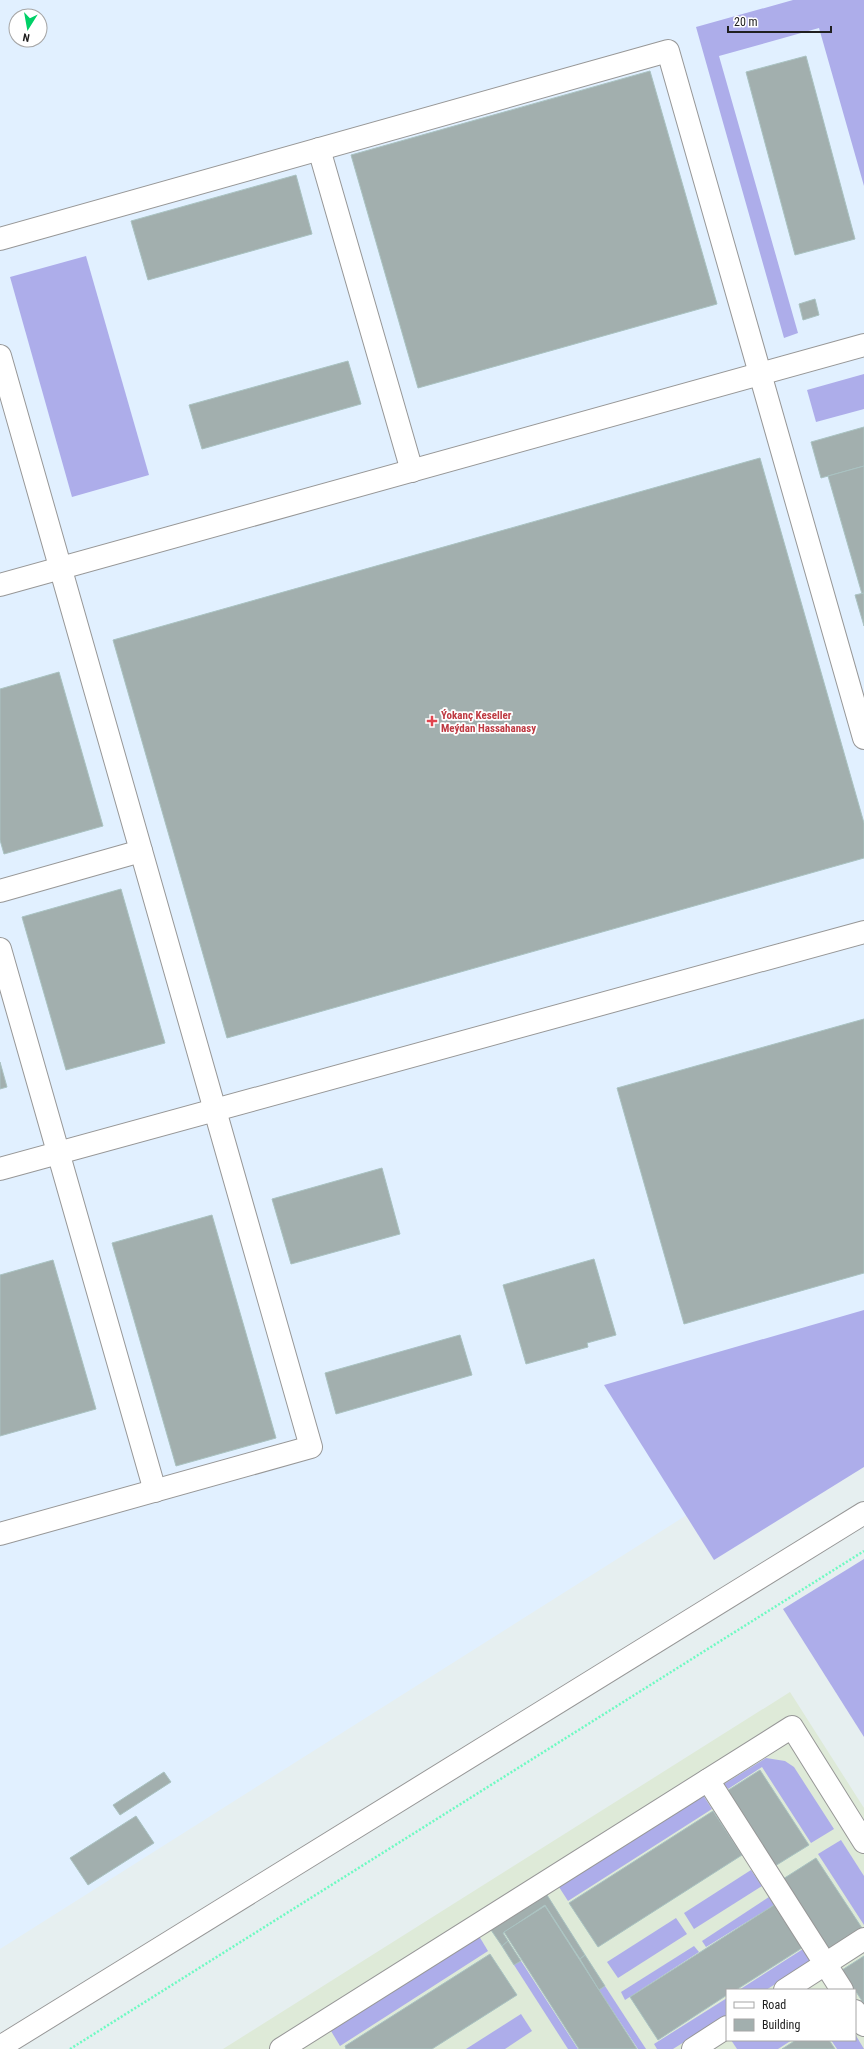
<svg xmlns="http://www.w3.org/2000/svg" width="864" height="2049" font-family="'Roboto Condensed',sans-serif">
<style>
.industrial{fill:#deead8;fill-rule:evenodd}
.education{fill:#e1f0ff;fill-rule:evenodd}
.grass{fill:#adadea}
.building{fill:#a2afae;stroke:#a9c2c1}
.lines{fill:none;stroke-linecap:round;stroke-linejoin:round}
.minor-casing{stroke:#979797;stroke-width:24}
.path{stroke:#6efac2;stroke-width:2.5;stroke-dasharray:2 2;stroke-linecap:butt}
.minor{stroke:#fff;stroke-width:22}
.health-dot{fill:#e0444e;stroke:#fff;stroke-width:1.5}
.labels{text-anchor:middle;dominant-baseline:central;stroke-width:3.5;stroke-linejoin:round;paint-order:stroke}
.health-label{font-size:11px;font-weight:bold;fill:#be3a42;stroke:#fff;text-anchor:start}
</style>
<rect width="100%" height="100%" fill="#e6eff0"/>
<path class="industrial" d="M790 1692 864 1808V2049H223ZM727 1990H855V2040H727Z"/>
<path class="education" d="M0 0H864V1403L0 1949ZM16 16H40V40H16Z"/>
<g class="grass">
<polygon points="793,0 864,0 864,186 819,28 719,56 798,333 784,338 696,27"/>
<polygon points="86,256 149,475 72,497 10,277"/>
<polygon points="864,374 864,409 816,422 807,390"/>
<polygon points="864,1310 864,1467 714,1560 604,1385"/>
<polygon points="864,1559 864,1737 783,1609"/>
<polygon points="766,1758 785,1761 794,1767 834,1829 811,1843 762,1767 728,1789 724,1784"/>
<polygon points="703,1795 712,1809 568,1901 559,1887"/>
<polygon points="841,1840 864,1876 864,1925 818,1854"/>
<polygon points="751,1870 762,1886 694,1929 684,1913"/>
<polygon points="769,1897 774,1905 706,1947 702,1941"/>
<polygon points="676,1918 687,1934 618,1978 607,1962"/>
<polygon points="479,1936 488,1951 340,2046 331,2031"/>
<polygon points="694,1946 699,1952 625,2000 621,1992"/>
<polygon points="803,1949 811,1961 766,1990 739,1990"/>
<polygon points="521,1961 578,2049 568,2049 514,1965"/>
<polygon points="605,1986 646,2049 638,2049 599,1990"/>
<polygon points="727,1998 727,2015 673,2049 657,2049 654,2044"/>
<polygon points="521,2014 532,2031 505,2049 466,2049"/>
<polygon points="855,2034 864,2049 837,2049 831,2040 855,2040"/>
<polygon points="731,2040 792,2040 778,2049 737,2049"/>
</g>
<g class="building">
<polygon points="806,56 855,239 795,255 746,72"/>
<polygon points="650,71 717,304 418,388 351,155"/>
<polygon points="296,175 312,234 148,280 131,221"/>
<polygon points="815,299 819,315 803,320 799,304"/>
<polygon points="348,361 361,404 202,449 189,405"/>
<polygon points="864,427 864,466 821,478 811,442"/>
<polygon points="760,458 864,823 864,858 227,1038 113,640"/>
<polygon points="864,466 864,593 862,594 828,476"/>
<polygon points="864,593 864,626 855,595"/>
<polygon points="59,672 103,826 4,854 0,840 0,689"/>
<polygon points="121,889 165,1043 66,1070 22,917"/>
<polygon points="864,1019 864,1273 684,1324 617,1088"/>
<polygon points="0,1062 7,1087 0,1089"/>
<polygon points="382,1168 400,1234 291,1264 272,1199"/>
<polygon points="212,1215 276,1438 176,1466 112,1243"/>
<polygon points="594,1259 616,1335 587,1343 588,1347 526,1364 503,1285"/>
<polygon points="53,1260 96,1409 0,1436 0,1275"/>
<polygon points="460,1335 472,1375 336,1414 325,1373"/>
<polygon points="760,1770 809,1845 775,1866 727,1791"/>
<polygon points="164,1772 171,1782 120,1815 113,1805"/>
<polygon points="713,1811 742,1855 598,1947 569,1903"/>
<polygon points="136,1816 154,1843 88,1885 70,1858"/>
<polygon points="816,1858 864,1931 830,1952 783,1879"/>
<polygon points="547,1895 585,1955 580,1959 545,1905 503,1933 508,1941 502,1946 491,1930"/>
<polygon points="774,1905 802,1948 736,1990 727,1990 727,1995 658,2040 630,1997"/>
<polygon points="545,1906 637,2049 579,2049 504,1932"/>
<polygon points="508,1941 521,1961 514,1965 502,1946"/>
<polygon points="490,1954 517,1995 432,2049 346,2049 345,2046"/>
<polygon points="585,1955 605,1986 599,1990 580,1959"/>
<polygon points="864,1956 864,2004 842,1970"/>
<polygon points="796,2040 829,2040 835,2049 782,2049"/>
</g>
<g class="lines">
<g class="minor-casing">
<g id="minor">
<polyline points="319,149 412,471"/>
<polyline points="0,239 668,51 864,738"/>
<polyline points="0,356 311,1447 0,1534"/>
<polyline points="0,585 864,345"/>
<polyline points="0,891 141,851"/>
<polyline points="0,949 155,1491"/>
<polyline points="0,1169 864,932"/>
<polyline points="708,1780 842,1990"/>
<polyline points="785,1990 864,1939"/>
<polyline points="855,2011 864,2025"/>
<polyline points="0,2047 864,1513"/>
<polyline points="281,2049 792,1727 864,1842"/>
<polyline points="693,2049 727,2027"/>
</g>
</g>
<polyline class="path" points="70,2049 864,1551"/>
<use href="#minor" class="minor"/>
</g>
<path class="health-dot" d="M430 715h4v4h4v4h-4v4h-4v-4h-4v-4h4z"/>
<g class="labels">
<g class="health-label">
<text x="441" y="715">Ýokanç Keseller<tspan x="441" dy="13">Meýdan Hassahanasy</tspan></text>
</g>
</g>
<rect x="726" y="1989" width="130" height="52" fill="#ffffff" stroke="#a6a6a6"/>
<rect x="734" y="2002" width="20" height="6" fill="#ffffff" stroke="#a6a6a6"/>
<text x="762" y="2009" font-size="12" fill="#202020">Road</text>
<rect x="734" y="2019" width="20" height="12" fill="#a2afae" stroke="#a6a6a6"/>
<text x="762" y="2029" font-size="12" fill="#202020">Building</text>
<g transform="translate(28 28) rotate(191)"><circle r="19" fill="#ffffff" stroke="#a6a6a6"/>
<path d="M0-3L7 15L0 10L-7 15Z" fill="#00d067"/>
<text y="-6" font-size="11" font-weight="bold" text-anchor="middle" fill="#202020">N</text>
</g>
<path d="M728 26v6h103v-6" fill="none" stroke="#202020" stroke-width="2"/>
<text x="734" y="26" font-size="12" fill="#202020" stroke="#ffffff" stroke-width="3" paint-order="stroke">20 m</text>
</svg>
